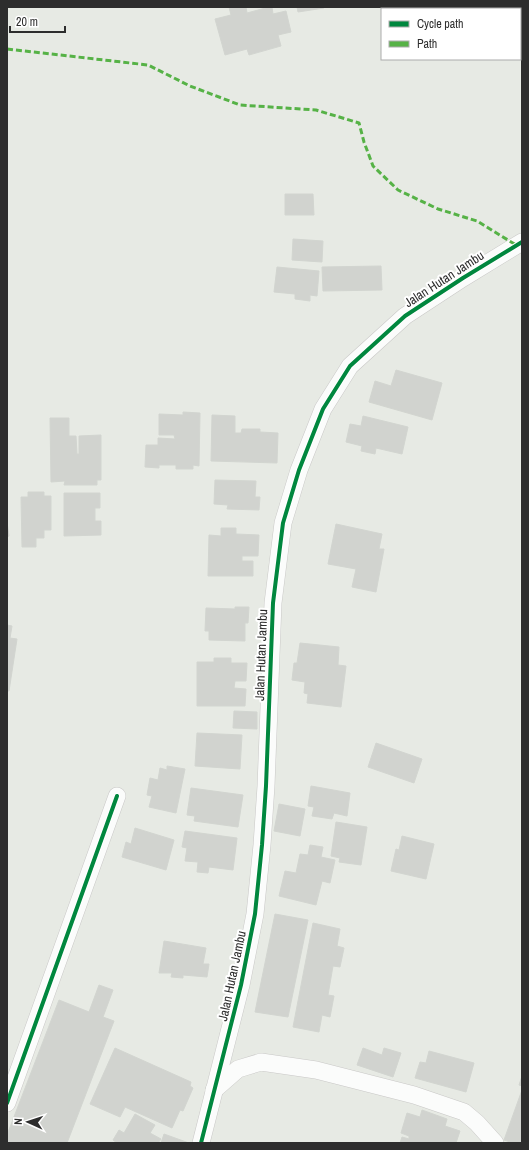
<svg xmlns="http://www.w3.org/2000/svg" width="529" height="1150" font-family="'Archivo Narrow',sans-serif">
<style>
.building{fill:#d1d3cf;stroke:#d2d5d0}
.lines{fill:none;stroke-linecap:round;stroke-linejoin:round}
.street-casing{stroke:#c9c8c7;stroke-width:18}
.street{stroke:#fbfcfb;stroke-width:17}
.quiet{stroke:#56b246;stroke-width:3;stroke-dasharray:6 3;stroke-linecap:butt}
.cycleway-casing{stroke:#fff;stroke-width:6}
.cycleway{stroke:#00873e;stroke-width:4}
.labels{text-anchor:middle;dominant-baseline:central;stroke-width:4;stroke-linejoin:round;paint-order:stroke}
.street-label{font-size:13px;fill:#2d2d2d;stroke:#fff}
</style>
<rect width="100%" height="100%" fill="#e7eae4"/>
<g class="building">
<polygon points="229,7 246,7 247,13 269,7 272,7 273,14 286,11 291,32 278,35 281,46 249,55 247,49 225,55 215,19 231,15"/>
<polygon points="297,7 324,7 324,8 298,12"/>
<polygon points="285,194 313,194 314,215 285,215"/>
<polygon points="293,239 323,241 322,262 292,260"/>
<polygon points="381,266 382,290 323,291 322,267"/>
<polygon points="277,267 319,271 317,296 310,295 310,301 295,299 295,294 274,292"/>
<polygon points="396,370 442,383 432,420 369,402 375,381 391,386"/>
<polygon points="183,412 200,413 199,466 193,465 193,469 176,469 176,465 159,465 159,468 145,467 146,445 158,445 158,438 175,439 174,435 159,435 159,414 183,415"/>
<polygon points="212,415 235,416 235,433 241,433 242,429 260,429 260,432 278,433 277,463 211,461"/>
<polygon points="363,416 408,427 402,454 376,448 375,454 361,451 362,446 346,442 350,424 361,426"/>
<polygon points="50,418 69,418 69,436 76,436 77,454 79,454 79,436 101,435 101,480 97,480 97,485 64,485 65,481 51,482"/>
<polygon points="215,480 256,481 255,497 260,497 259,510 227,509 228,505 214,504"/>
<polygon points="28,492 44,492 44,496 51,496 51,530 44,530 44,538 36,538 36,547 22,547 21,497 28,497"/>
<polygon points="64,493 100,493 100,508 95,508 95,521 101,521 101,535 64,536"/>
<polygon points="7,522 9,536 7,537"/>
<polygon points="336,524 382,534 379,549 384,549 376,592 352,587 356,569 328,564"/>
<polygon points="221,528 236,528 236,534 259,535 258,556 242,556 242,561 253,561 253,576 208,576 209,535 221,536"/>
<polygon points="235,607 249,607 248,623 245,623 245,641 209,640 209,631 205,631 206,608 235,609"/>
<polygon points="7,625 12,626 10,638 17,639 9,691 7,691"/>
<polygon points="300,643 339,647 338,665 346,666 341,707 307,703 308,694 304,693 305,682 292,680 294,663 297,663"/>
<polygon points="214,658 231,658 231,663 247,663 246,681 235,681 234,688 246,689 245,706 197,706 197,662 214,662"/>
<polygon points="234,711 257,712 257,729 233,728"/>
<polygon points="197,733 242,735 240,769 195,766"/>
<polygon points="376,743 422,759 414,783 368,767"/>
<polygon points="167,766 185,769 176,813 149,807 152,796 147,795 150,778 158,780 160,768 167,770"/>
<polygon points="311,786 350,793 347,816 334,813 332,819 312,816 314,807 308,806"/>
<polygon points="191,788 243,795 238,827 194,821 195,816 187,815"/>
<polygon points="279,804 305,809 300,836 274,831"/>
<polygon points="336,822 367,827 361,865 339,862 340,858 331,856"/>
<polygon points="135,828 174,840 166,870 122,857 126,842 131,844"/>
<polygon points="185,831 237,838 233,870 209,867 208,873 197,872 198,862 185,861 187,848 182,847"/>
<polygon points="402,836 434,844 426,879 391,871 396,849 399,850"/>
<polygon points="310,845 323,847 321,857 335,860 330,883 322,881 316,905 279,896 285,871 296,873 300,854 308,855"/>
<polygon points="275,914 308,920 288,1017 255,1012"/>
<polygon points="313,923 340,929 337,946 344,948 340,967 333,966 328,995 334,996 330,1017 322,1015 319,1032 293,1027"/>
<polygon points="164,941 206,948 203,964 209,964 207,977 183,975 183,978 171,977 172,973 159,973"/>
<polygon points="99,985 113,990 103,1017 114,1021 67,1143 7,1143 7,1135 59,1000 89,1012"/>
<polygon points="115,1048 191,1082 190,1086 193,1088 183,1111 180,1110 172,1128 125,1107 120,1117 90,1104"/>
<polygon points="363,1048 382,1055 384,1048 401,1053 393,1077 357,1065"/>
<polygon points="429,1051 474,1063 466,1092 415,1078 420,1062 426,1063"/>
<polygon points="522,1076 522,1086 519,1085"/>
<polygon points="522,1090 522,1143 513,1143 504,1140"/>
<polygon points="422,1110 447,1119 445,1126 460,1131 456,1143 400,1143 402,1137 409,1139 409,1136 401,1133 407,1113 420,1117"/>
<polygon points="135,1114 155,1125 150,1133 161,1139 158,1143 117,1143 113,1140 119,1130 124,1133"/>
<polygon points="164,1134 189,1143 161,1143"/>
</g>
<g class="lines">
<g class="street-casing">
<g id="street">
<polyline points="214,1090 238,1069 261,1062 316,1070 414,1095 464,1112 477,1123 495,1143"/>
<polyline points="7,1103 117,796"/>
<polyline points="201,1143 241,985 255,914 262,845 266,786 273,603 283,523 299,470 323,409 350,366 405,316 463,278 522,242"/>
</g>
</g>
<use href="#street" class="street"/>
<polyline class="quiet" points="7,49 148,65 190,86 240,105 316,110 359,123 364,142 373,166 398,190 438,209 477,221 516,245"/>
<g class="cycleway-casing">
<g id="cycleway">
<polyline points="7,1103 117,796"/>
<polyline points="201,1143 241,985 255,914 262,845 266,786 273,603 283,523 299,470 323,409 350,366 405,316 463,278 522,242"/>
</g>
</g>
<use href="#cycleway" class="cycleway"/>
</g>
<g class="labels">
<g class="street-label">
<text transform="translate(444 279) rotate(-33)">Jalan Hutan Jambu</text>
<text transform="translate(261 655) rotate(-88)">Jalan Hutan Jambu</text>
<text transform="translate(232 976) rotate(-78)">Jalan Hutan Jambu</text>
</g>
</g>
<rect width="529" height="1150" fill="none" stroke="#2d2d2d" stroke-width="16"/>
<rect x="381" y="8" width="140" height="52" fill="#ffffff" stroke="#ababab"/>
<rect x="389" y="21" width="20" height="6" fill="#00873e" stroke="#ababab"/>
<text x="417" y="28" font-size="12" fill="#2d2d2d">Cycle path</text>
<rect x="389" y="41" width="20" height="6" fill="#56b246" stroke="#ababab"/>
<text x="417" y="48" font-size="12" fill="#2d2d2d">Path</text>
<g transform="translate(28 1122) rotate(273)" stroke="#ffffff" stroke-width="3" paint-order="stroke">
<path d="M0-3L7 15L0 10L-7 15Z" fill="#2d2d2d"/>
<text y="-6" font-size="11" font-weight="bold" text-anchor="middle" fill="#2d2d2d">N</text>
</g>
<path d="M10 26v6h55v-6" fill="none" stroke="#2d2d2d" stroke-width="2"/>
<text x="16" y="26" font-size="12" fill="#2d2d2d" stroke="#ffffff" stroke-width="3" paint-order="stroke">20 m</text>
</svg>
